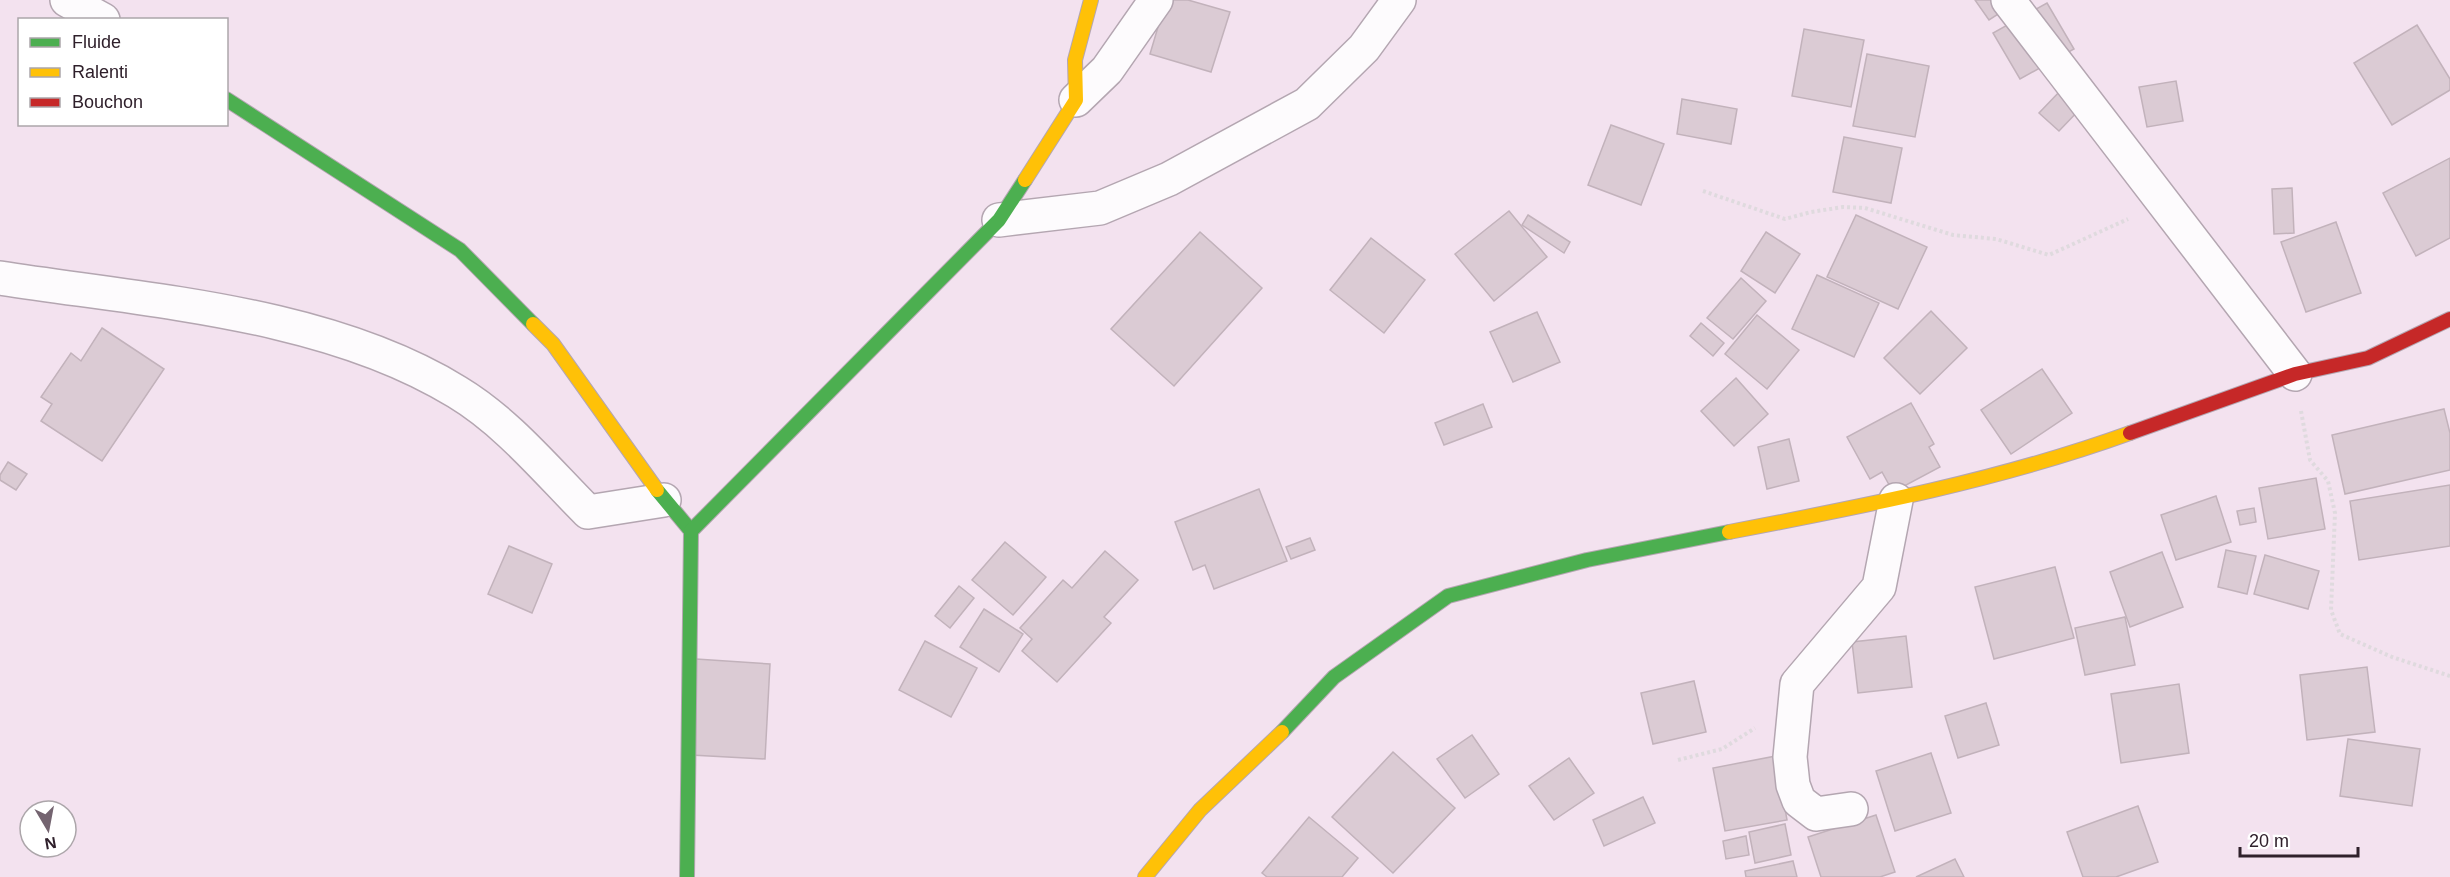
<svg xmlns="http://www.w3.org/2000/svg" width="2450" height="877" font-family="Arial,sans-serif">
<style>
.building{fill:#dbcbd4;stroke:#c2b2bb;stroke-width:1.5}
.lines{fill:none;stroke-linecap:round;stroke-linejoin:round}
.street-casing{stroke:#b4a6b1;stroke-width:36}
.fast-casing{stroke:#b4a6b1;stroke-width:16}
.slow-casing{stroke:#b4a6b1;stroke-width:16}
.jam-casing{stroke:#b4a6b1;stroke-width:16}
.path{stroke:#dfdade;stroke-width:4;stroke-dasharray:3 3;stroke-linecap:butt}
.street{stroke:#fdfbfd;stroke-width:33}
.fast{stroke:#4caf50;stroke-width:14}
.slow{stroke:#ffc107;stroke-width:14}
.jam{stroke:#c62828;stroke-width:14}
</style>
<rect width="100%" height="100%" fill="#f3e2ef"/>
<g class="building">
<polygon points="1166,0 1188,0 1230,12 1211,72 1150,54"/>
<polygon points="1975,0 2020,0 1989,20"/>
<polygon points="2047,3 2074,49 2020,79 1993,33"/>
<polygon points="2417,25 2450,79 2450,90 2392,125 2354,63"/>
<polygon points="1804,29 1864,40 1851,107 1792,96"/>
<polygon points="1867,54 1929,66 1915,137 1853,126"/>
<polygon points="2176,81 2183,121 2147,127 2139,87"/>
<polygon points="2061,90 2081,108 2059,131 2039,113"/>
<polygon points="1682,99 1737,109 1731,144 1677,134"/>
<polygon points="1611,125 1664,144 1641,205 1588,185"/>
<polygon points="1844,137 1902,148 1891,203 1833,192"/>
<polygon points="2450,158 2450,238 2416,256 2383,193"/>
<polygon points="2292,188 2294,233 2274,234 2272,189"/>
<polygon points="1509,211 1547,257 1494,301 1455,254"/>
<polygon points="1528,215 1570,242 1564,253 1522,225"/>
<polygon points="1856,215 1927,247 1898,309 1827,277"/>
<polygon points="2336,222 2361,293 2306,312 2281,242"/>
<polygon points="1200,232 1262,288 1174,386 1111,329"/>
<polygon points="1766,232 1800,254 1775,293 1741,271"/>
<polygon points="1371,238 1425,280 1384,333 1330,290"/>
<polygon points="1817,275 1879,303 1854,357 1792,329"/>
<polygon points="1741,278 1766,301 1733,339 1707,318"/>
<polygon points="1931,311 1967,348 1920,394 1884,358"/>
<polygon points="1537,312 1560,362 1513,382 1490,332"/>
<polygon points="1757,315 1799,350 1767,389 1725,354"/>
<polygon points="1701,323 1724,343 1713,356 1690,336"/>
<polygon points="102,328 164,369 102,461 41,421 52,404 41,397 71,353 81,361"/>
<polygon points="2042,369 2072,413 2011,454 1981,410"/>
<polygon points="1736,378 1768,414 1734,446 1701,411"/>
<polygon points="1911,403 1934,444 1929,447 1940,467 1893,492 1882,472 1870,479 1847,437"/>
<polygon points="1483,404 1492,427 1444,445 1435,423"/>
<polygon points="2444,409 2450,433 2450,470 2345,494 2332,435"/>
<polygon points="1789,439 1799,481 1767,489 1758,447"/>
<polygon points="8,462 27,474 16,490 0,480 0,475"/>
<polygon points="2316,478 2325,529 2268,539 2259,488"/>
<polygon points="2450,485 2450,546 2359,560 2350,501"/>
<polygon points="1259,489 1287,561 1214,589 1205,565 1193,570 1175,522"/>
<polygon points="2216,496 2231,542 2176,560 2161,515"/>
<polygon points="2254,508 2256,522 2240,525 2237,511"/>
<polygon points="1310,538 1315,550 1291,559 1286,547"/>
<polygon points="1005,542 1046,577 1013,615 972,580"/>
<polygon points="509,546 552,564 532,613 488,594"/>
<polygon points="2226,550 2256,556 2247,594 2218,587"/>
<polygon points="1105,551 1138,580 1104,617 1111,623 1057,682 1022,651 1032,639 1020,628 1063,580 1072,588"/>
<polygon points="2162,552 2183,607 2130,627 2110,572"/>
<polygon points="2265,555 2319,571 2308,609 2254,594"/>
<polygon points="2055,567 2074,638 1994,659 1975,587"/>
<polygon points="959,586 974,598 950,628 935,616"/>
<polygon points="984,609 1023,634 999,672 960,647"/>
<polygon points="2125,617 2135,665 2085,675 2075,628"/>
<polygon points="1906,636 1912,687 1858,693 1852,642"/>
<polygon points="925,641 977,668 951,717 899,690"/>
<polygon points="696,659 770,664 765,759 691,755"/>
<polygon points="2367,667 2375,732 2307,740 2300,675"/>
<polygon points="1694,681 1706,732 1653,744 1641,693"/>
<polygon points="2179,684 2189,753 2121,763 2111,694"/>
<polygon points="1986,703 1999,745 1958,758 1945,716"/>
<polygon points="1472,735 1499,774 1465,798 1437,759"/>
<polygon points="2348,739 2420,749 2412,806 2340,796"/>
<polygon points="1393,752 1455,808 1393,873 1332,817"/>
<polygon points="1931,753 1951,813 1895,831 1876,771"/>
<polygon points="1776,756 1787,820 1725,831 1713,768"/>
<polygon points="1569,758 1594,793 1554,820 1529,786"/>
<polygon points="1643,797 1655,823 1604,846 1593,820"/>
<polygon points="2138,806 2158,862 2116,877 2083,877 2067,832"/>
<polygon points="1876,815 1895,872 1880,877 1821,877 1808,837"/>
<polygon points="1309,817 1358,858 1342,877 1267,877 1262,873"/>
<polygon points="1785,824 1791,855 1755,863 1749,832"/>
<polygon points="1746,836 1749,855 1726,859 1723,841"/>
<polygon points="1955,859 1964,877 1916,877"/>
<polygon points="1793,861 1797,877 1746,877 1745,871"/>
</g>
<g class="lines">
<g class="street-casing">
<g id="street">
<polyline points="67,0 103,20"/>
<polyline points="2008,0 2295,374"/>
<polyline points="1076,100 1107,70 1156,0"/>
<polyline points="999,220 1100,208 1169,179 1307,104 1364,48 1399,0"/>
<path d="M0 278C148 301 327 312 457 392 507 422 547 471 588 512L664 500"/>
<polyline points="1851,809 1816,814 1799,801 1793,785 1790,757 1797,684 1879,587 1896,500"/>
</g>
</g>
<g class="fast-casing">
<g id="fast">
<polyline points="226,99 460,250 533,324"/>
<polyline points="657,490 691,531 687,877"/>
<polyline points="691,531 999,220 1025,180"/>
<polyline points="1282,732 1334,677 1448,596 1587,560 1729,532"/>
</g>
</g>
<g class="slow-casing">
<g id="slow">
<polyline points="1025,180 1076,100 1075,60 1091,0"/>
<polyline points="533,324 553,344 657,490"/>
<path d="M1729 532C1865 506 2000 480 2130 433"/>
<polyline points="1145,877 1200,810 1282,732"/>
</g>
</g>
<g class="jam-casing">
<polyline id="jam" points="2130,433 2295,374 2368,358 2450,319"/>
</g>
<g class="path">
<polyline points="1703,191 1785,219 1811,212 1843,207 1865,208 1953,235 1996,239 2049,255 2128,219"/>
<polyline points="2301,411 2310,460 2328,481 2335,513 2331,610 2340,634 2392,657 2450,676"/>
<polyline points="1678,760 1722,749 1755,728"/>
</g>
<use href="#street" class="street"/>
<use href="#fast" class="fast"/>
<use href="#slow" class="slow"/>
<use href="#jam" class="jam"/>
</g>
<rect x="18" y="18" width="210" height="108" fill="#ffffff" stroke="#aca6aa" stroke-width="1.5"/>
<rect x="30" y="38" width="30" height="9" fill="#4caf50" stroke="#aca6aa" stroke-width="1.5"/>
<text x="72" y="48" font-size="18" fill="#2f202b">Fluide</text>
<rect x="30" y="68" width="30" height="9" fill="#ffc107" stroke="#aca6aa" stroke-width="1.5"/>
<text x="72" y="78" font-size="18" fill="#2f202b">Ralenti</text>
<rect x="30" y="98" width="30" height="9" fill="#c62828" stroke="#aca6aa" stroke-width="1.5"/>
<text x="72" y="108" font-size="18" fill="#2f202b">Bouchon</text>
<g transform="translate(48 829) rotate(170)"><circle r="28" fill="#ffffff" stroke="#aca6aa" stroke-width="1.5"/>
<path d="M0-4.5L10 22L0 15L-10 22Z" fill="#746470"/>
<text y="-9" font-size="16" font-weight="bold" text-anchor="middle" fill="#2f202b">N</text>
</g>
<path d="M2240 847v9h118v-9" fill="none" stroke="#2f202b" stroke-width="3"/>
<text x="2249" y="847" font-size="18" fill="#2f202b" stroke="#ffffff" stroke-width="4.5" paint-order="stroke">20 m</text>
</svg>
